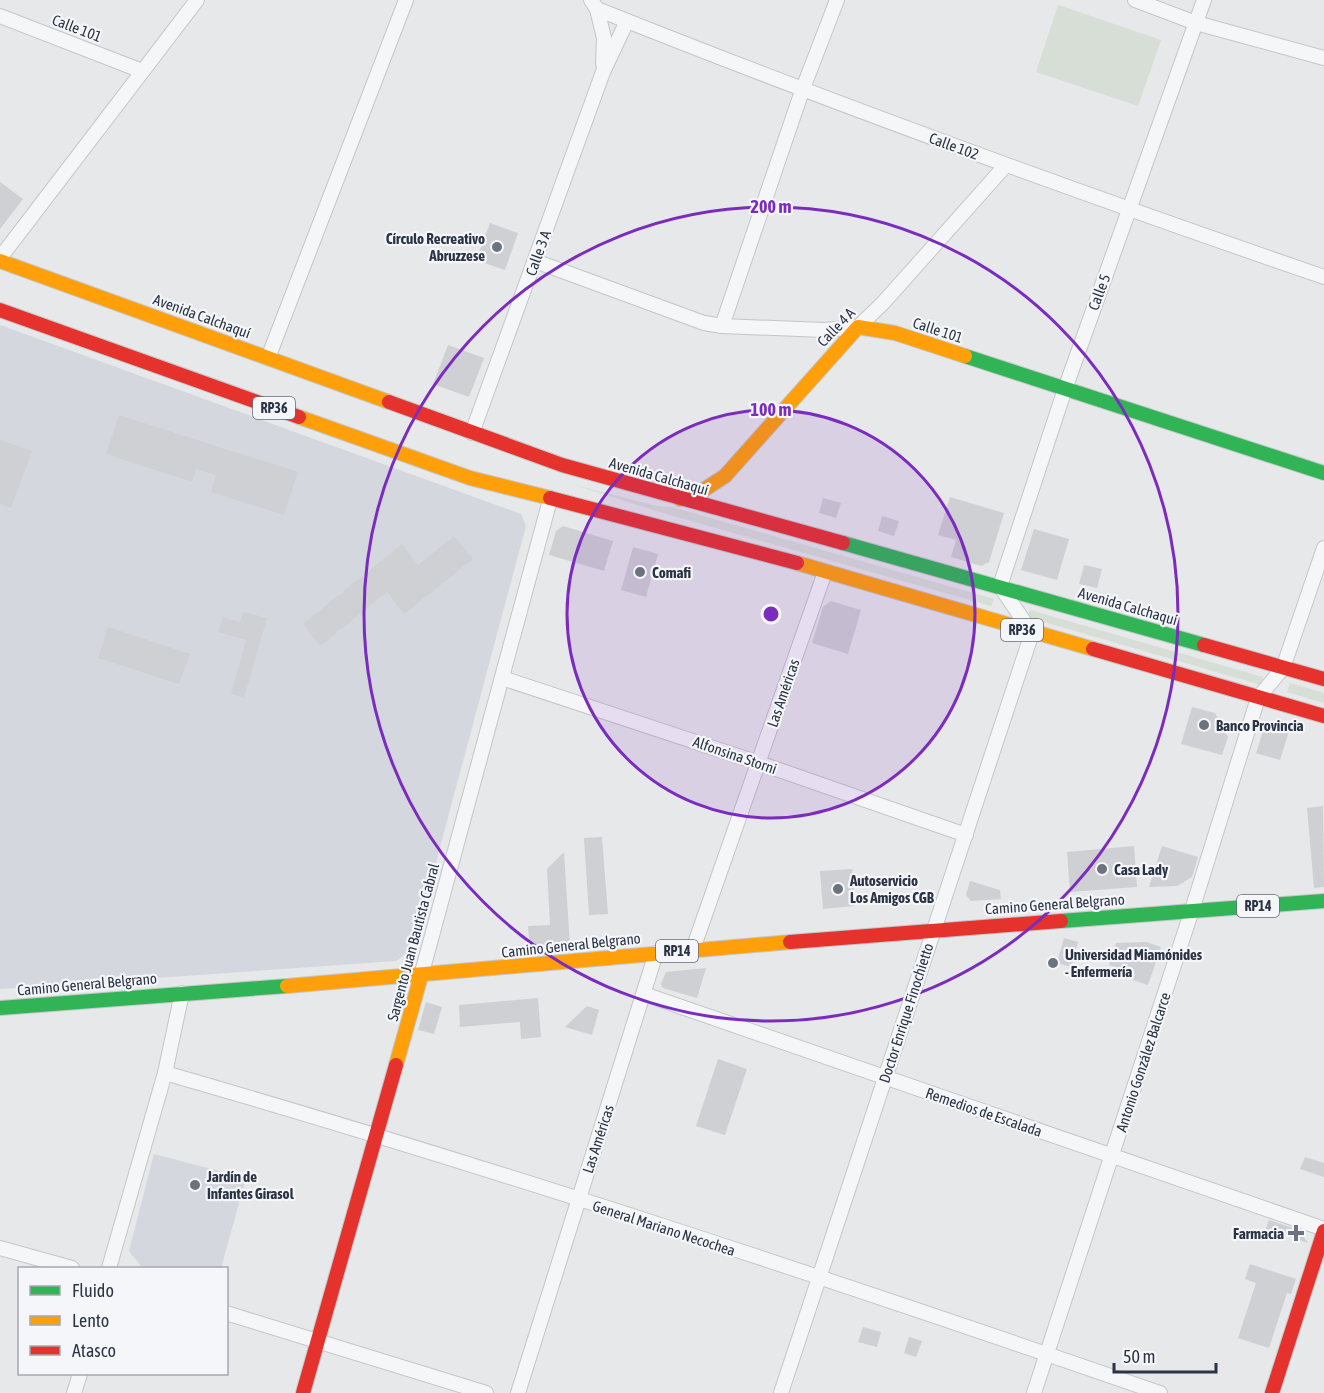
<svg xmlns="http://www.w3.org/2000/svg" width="1324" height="1393" font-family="'Asap Condensed',sans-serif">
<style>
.built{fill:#d4d7dd}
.green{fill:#d6ded6}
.building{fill:#ced0d3}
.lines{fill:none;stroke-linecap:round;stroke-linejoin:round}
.street-casing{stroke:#c4c6c8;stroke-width:16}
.fast-casing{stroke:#c4c6c8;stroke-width:16}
.slow-casing{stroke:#c4c6c8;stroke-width:16}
.jam-casing{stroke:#c4c6c8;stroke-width:16}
.street{stroke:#f5f6f7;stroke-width:14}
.fast{stroke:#30b455;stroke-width:14}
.slow{stroke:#ff9f0a;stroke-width:14}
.jam{stroke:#e5322d;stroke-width:14}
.ring{fill:none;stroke:#7b2cbf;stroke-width:3}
.poi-dot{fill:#6c737f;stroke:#f4f6f9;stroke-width:2}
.labels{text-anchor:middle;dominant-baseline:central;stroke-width:4.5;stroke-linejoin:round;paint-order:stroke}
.shield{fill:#f4f6f9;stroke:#676e7b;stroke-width:1.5}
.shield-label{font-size:14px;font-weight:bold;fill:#2b3445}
.street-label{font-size:15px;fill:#2b3445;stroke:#f4f6f9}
.poi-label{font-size:15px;font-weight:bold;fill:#2b3445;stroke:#f4f6f9;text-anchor:start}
.centre{fill:#7b2cbf;stroke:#f4f6f9;stroke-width:3}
.ring-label{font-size:18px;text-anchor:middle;font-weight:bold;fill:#7b2cbf;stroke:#f4f6f9;stroke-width:4.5;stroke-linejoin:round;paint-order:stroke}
</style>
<rect width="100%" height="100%" fill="#e6e8ea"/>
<g class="built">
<polygon points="0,325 521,514 526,526 413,948 396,961 0,989"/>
<polygon points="154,1154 246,1178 221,1268 147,1268 141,1266 129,1251"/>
</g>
<g class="green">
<polygon points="1058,5 1161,40 1138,106 1036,72"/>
<polygon points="575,485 657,506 672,507 994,599 991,606 656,511"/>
<polygon points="1030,610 1263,677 1261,685 1027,617"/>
<polygon points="1290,683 1324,693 1324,703 1287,692"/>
</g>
<g class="building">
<polygon points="0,182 23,199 0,229"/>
<polygon points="490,223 518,233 505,270 476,260"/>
<polygon points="448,345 484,358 469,397 433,384"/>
<polygon points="119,415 298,472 284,515 211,492 216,475 196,469 192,482 106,454"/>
<polygon points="0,440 32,451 11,508 0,504"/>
<polygon points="950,497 1004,513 989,562 981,566 951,557 956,540 938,535"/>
<polygon points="823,498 841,503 836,518 819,513"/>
<polygon points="882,516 899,521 894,536 878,531"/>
<polygon points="563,526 613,541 604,571 549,555 556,531"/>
<polygon points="1034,529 1069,539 1057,580 1021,570"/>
<polygon points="454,536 473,559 404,614 387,592 320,646 303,624 402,544 418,565"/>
<polygon points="633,547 658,554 646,597 621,590"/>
<polygon points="1084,565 1102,569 1097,588 1079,584"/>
<polygon points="831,601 861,610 848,654 812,643 823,607"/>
<polygon points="243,612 267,618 244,698 231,694 246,640 218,632 223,617 240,622"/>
<polygon points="108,627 190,654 179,684 98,658"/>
<polygon points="1192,707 1215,713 1228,737 1222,755 1181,744"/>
<polygon points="1270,722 1290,728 1280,760 1256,753 1265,725"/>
<polygon points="1323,806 1324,887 1314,888 1307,808"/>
<polygon points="602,837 608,914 589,915 584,838"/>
<polygon points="1134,846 1137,887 1070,892 1067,852"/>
<polygon points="1162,846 1198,857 1192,877 1177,886 1149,887"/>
<polygon points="564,852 570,947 530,950 528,926 550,925 547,869"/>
<polygon points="852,869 855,906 823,909 820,871"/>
<polygon points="970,881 1000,890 1001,899 971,901 966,895"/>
<polygon points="1064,938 1078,942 1071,967 1057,963"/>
<polygon points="1146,942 1161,947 1148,985 1133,980 1135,974 1109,965 1116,943"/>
<polygon points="706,968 697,998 663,988 661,984 666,972"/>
<polygon points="538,998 541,1037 521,1039 520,1022 460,1027 459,1005"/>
<polygon points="426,1002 442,1007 434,1034 418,1030"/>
<polygon points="587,1006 599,1010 592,1035 565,1027"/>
<polygon points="718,1059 747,1069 725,1135 696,1126"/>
<polygon points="1305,1157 1324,1163 1324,1177 1300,1169"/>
<polygon points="1269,1220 1299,1230 1308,1243 1278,1233 1275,1240 1263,1236"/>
<polygon points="1250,1264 1296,1279 1291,1294 1287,1293 1269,1348 1238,1338 1256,1283 1245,1279"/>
<polygon points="863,1327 881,1332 877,1347 858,1342"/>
<polygon points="909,1337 922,1341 916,1357 904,1353"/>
</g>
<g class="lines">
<g class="street-casing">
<g id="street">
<path d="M591 0 597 9C837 105 1080 193 1324 277"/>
<polyline points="1135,0 1196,23 1324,58"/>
<polyline points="597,9 604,38 603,64"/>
<polyline points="0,16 142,71"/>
<polyline points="0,258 197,0"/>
<polyline points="535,261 704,323 722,326 824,330 858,327 883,303 1006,165"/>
<polyline points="722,326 802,91 837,0"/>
<polyline points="268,358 406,0"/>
<polyline points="472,433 603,72 627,21"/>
<polyline points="502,678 759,763 966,835"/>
<polyline points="693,949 825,572"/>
<polyline points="421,976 550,500"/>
<polyline points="644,994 1324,1229"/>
<path d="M165 1073C499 1169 830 1279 1160 1393"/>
<polyline points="0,1248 72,1268"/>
<polyline points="109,1268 165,1073 182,993"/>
<polyline points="226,1313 486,1393"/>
<polyline points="74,1393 80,1374"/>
<polyline points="518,1393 656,953"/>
<polyline points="781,1393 1032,633 1000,586 1065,389 1204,0"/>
<polyline points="1034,1393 1192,910 1258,698 1283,668 1324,548"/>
</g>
</g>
<g class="fast-casing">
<g id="fast">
<polyline points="965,356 1324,473"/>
<polyline points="843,543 1204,645"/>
<polyline points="1061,921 1324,901"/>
<polyline points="0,1008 287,986"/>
</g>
</g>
<g class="slow-casing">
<g id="slow">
<polyline points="0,261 389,402"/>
<polyline points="299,417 470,478 550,498"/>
<polyline points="680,499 702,491 725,476 858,327 895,333 965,356"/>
<polyline points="797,563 1093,649"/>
<polyline points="287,986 790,942"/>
<polyline points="396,1065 421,976"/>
</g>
</g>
<g class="jam-casing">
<g id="jam">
<polyline points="0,310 299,417"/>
<polyline points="389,402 562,465 843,543"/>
<polyline points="550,498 797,563"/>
<polyline points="1204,645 1324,679"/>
<polyline points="1093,649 1324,716"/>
<polyline points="790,942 1061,921"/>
<polyline points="303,1393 396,1065"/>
<polyline points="1272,1393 1324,1231"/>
</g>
</g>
<use href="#street" class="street"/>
<use href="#fast" class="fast"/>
<use href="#slow" class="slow"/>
<use href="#jam" class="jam"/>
</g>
<circle cx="771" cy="614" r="204" fill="#7b2cbf" fill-opacity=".12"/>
<g class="ring">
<circle cx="771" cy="614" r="204"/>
<circle cx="771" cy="614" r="407"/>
</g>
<g class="poi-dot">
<circle cx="497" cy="247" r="6"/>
<circle cx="640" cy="572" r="6"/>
<circle cx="1204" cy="725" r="6"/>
<circle cx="1102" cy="869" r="6"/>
<circle cx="838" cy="889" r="6"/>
<circle cx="1053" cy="963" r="6"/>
<circle cx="195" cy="1185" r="6"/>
<path d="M1293 1224h6v6h6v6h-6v6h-6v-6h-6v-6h6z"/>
</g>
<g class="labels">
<g class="shield">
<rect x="253" y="397" width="42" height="22" rx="4.5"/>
<rect x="1001" y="619" width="42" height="22" rx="4.5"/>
<rect x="1237" y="895" width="42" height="22" rx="4.5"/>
<rect x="656" y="940" width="42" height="22" rx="4.5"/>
</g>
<g class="shield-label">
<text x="274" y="408">RP36</text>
<text x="1022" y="630">RP36</text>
<text x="1258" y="906">RP14</text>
<text x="677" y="951">RP14</text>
</g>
<g class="street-label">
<text transform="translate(77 28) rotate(21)">Calle 101</text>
<text transform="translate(954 146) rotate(20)">Calle 102</text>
<text transform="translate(538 253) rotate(-70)">Calle 3 A</text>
<text transform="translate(1099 292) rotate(-70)">Calle 5</text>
<text transform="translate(202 316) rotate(20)">Avenida Calchaquí</text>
<text transform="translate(836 327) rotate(-46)">Calle 4 A</text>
<text transform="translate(938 330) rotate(18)">Calle 101</text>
<text transform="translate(659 476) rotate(16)">Avenida Calchaquí</text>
<text transform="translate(1128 606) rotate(16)">Avenida Calchaquí</text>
<text transform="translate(783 693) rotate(-71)">Las Américas</text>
<text transform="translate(735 755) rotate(19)">Alfonsina Storni</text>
<text transform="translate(1055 904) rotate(-4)">Camino General Belgrano</text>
<text transform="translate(413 942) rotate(-75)">Sargento Juan Bautista Cabral</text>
<text transform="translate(571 945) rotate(-6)">Camino General Belgrano</text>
<text transform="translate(87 984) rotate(-5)">Camino General Belgrano</text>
<text transform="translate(906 1013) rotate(-72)">Doctor Enrique Finochietto</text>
<text transform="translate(1143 1062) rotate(-72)">Antonio González Balcarce</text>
<text transform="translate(984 1112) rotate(19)">Remedios de Escalada</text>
<text transform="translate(598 1139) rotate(-72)">Las Américas</text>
<text transform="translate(664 1228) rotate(18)">General Mariano Necochea</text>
</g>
<g class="poi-label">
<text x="485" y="238" text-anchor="end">Círculo Recreativo<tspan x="485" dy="17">Abruzzese</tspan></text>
<text x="652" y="572">Comafi</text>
<text x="1216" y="725">Banco Provincia</text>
<text x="1114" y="869">Casa Lady</text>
<text x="850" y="880">Autoservicio<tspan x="850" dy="17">Los Amigos CGB</tspan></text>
<text x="1065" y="954">Universidad Miamónides<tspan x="1065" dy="17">- Enfermería</tspan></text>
<text x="207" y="1176">Jardín de<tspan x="207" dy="17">Infantes Girasol</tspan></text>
<text x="1284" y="1233" text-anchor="end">Farmacia</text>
</g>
</g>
<circle cx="771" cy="614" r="9" class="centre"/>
<g class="ring-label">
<text x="771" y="213">200 m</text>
<text x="771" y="416">100 m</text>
</g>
<rect x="18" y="1267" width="210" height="108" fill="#f4f6f9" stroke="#a4a8b1" stroke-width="1.5"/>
<rect x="30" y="1286" width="30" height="9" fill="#30b455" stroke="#a4a8b1" stroke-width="1.5"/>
<text x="72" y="1297" font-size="18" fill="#2b3445">Fluido</text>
<rect x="30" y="1316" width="30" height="9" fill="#ff9f0a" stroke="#a4a8b1" stroke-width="1.5"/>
<text x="72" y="1327" font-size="18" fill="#2b3445">Lento</text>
<rect x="30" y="1346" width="30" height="9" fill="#e5322d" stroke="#a4a8b1" stroke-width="1.5"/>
<text x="72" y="1357" font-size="18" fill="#2b3445">Atasco</text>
<path d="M1114 1363v9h102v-9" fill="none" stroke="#2b3445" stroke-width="3"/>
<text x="1123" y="1363" font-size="18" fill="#2b3445" stroke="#f4f6f9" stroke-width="4.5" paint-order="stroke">50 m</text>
</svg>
